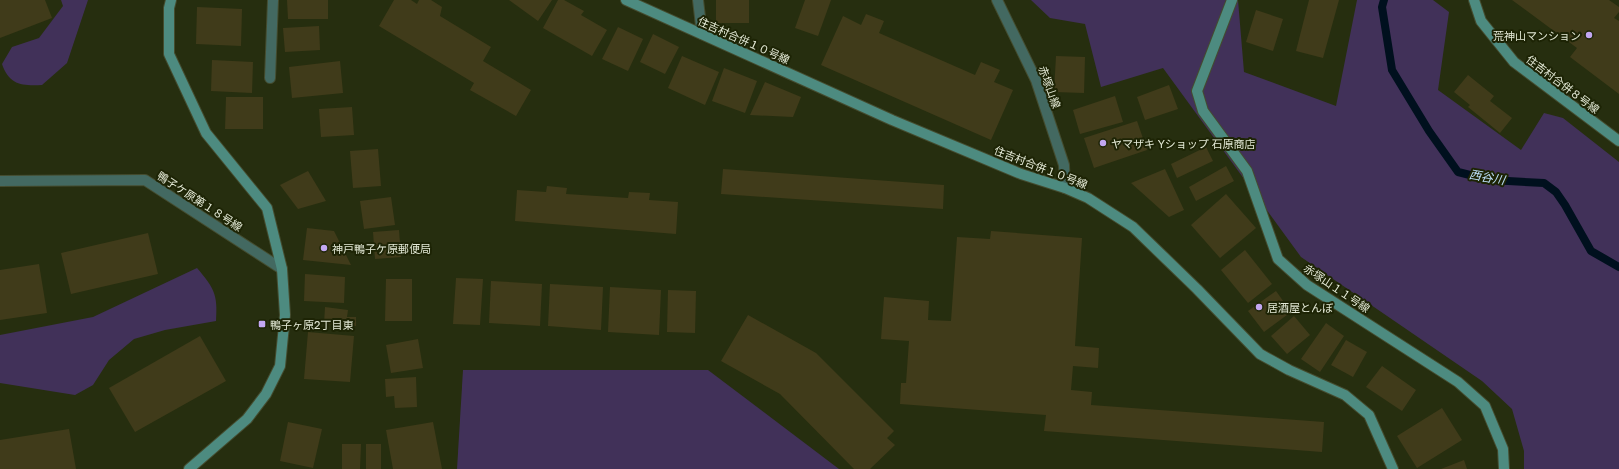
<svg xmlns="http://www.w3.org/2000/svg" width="1619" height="469" font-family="'Golos Text','Noto Sans JP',sans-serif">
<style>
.green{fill:#413159}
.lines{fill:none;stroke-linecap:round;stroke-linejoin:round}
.stream{stroke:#00101e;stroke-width:8}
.building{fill:#403b1a}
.street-casing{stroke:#444c2f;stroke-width:12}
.secondary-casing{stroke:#444c2f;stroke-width:12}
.street{stroke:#436961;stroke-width:10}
.secondary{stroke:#4d8b80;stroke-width:10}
.poi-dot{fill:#c3a7f2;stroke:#1d2405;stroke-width:1.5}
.labels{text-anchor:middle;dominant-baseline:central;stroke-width:4;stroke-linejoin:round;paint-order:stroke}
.poi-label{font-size:11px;fill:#e4ead7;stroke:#1d2405;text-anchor:start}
.street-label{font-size:11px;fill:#e4ead7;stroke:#1d2405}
.water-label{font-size:12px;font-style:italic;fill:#bee1fb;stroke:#1d2405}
</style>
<rect width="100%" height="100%" fill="#262e0f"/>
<g class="green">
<path d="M61 0H88L67 63 42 85C22 86 9 85 2 64L12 47 39 38 63 6Z"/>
<polygon points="1031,0 1238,0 1244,72 1336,106 1357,0 1433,0 1449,12 1438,90 1521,150 1544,113 1563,118 1619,162 1619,469 1524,469 1524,451 1512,409 1482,381 1301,257 1163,68 1101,87 1085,24 1050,18"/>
<path d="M197 268C214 288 218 294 216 321L165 330 134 339 109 360 93 385 75 395 0 383V335L93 317Z"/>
<polygon points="463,370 708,370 839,469 457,469"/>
</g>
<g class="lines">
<polyline class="stream" points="1384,0 1382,7 1392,70 1429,131 1458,172 1490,180 1544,183 1556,192 1565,205 1591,251 1619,267"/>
</g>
<g class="building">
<polygon points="0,0 45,0 52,18 0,38"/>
<polygon points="287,0 328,0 328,19 288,19"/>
<polygon points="394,0 411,0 417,4 419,0 431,0 442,7 440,16 491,47 483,61 531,90 516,116 470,90 474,83 379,26"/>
<polygon points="509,0 552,0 538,21"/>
<polygon points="558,0 564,0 584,11 581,15 607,30 592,56 543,28"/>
<rect x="716" y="0" width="33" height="23"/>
<polygon points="805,0 831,0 818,36 795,28"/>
<polygon points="1309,0 1339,0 1323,58 1296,51"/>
<polygon points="1512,0 1609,0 1619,7 1619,12 1614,18 1619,21 1619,94 1570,57 1577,48"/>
<polygon points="197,7 242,9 241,46 196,44"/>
<polygon points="1256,10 1283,19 1273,51 1246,42"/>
<polygon points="866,14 884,21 879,33 975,75 981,62 1000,70 994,82 1013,90 991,140 821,65 843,16 861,25"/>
<polygon points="319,26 320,50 285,52 283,28"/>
<polygon points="618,27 643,39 628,71 602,59"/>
<polygon points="653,34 679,47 665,74 640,62"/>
<polygon points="682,56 719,72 705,105 668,88"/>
<polygon points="1056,56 1085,57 1084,93 1054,92"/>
<polygon points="212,60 253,62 252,93 211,91"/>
<polygon points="340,61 343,93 292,98 289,67"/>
<polygon points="724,68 757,81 745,113 712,101"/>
<polygon points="1468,75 1494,96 1490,101 1512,118 1500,133 1468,107 1470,105 1454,92"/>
<polygon points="765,82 801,97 793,117 750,115"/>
<polygon points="1169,85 1178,109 1145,120 1137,97"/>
<polygon points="1115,96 1123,122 1080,134 1073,110"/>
<polygon points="226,97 263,97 263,129 225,129"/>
<polygon points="352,107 354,135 321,137 319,109"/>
<polygon points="1137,121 1147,150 1094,168 1084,138"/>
<polygon points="1206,147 1213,161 1177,178 1171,164"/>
<polygon points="378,149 381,186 353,188 350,151"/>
<polygon points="1226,166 1234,181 1196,201 1189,187"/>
<polygon points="723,169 944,185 943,209 721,194"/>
<polygon points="1165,169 1184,210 1169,217 1131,183"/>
<polygon points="308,171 326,201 298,209 280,185"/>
<polygon points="547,186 567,188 566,194 628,198 629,192 650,193 649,200 678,202 676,234 515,221 517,190 546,192"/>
<polygon points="1226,194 1256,228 1220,258 1191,225"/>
<polygon points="391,197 395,225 364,229 360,201"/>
<polygon points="307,228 334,231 351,265 303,260"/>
<polygon points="399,230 401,257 375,259 373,232"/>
<polygon points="991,231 1082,238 1075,346 1099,348 1098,368 1073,366 1071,390 1092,392 1091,405 1324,422 1322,452 1044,431 1046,415 900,404 901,383 906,383 909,341 881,339 884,297 929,301 928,320 951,321 957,237 990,239"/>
<polygon points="148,233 158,274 71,294 61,253"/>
<polygon points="1245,250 1272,284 1248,303 1221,270"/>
<polygon points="39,264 47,313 0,320 0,270"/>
<polygon points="305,274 345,277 344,303 304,301"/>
<polygon points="456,278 483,279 480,325 453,324"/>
<polygon points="386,279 412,279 412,321 385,321"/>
<polygon points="491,281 542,284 540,326 489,323"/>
<polygon points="550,284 603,287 601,330 548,326"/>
<polygon points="610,287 661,290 659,335 608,332"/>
<polygon points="668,290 696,291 695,333 667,332"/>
<polygon points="1276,291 1291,312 1264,332 1248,311"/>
<polygon points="325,307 348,310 347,317 356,317 356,326 324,324"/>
<polygon points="748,315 816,353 894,431 887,438 895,445 870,469 854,469 780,394 721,361"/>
<polygon points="1294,316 1310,335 1287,354 1271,336"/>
<polygon points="1326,323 1344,336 1320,372 1301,359"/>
<polygon points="308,332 354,336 350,382 304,379"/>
<polygon points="200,336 226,381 135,432 109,388"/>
<polygon points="418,339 423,368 391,373 386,345"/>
<polygon points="1346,340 1367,352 1353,377 1331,365"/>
<polygon points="1382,366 1416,390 1402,411 1366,387"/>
<polygon points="416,377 417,407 395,408 394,396 386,397 385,379"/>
<polygon points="1442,408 1462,440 1417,468 1397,436"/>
<polygon points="288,422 322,429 313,468 280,461"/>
<polygon points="433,422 442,469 393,469 386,430"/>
<polygon points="69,429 76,469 0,469 0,440"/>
<polygon points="342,444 361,444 360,469 342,469"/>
<rect x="366" y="444" width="15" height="25"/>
<polygon points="1464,460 1467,469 1441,469"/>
</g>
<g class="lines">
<g class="street-casing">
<g id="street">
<polyline points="698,0 702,34"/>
<polyline points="997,0 1036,80 1064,165 1065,188"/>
<polyline points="270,78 273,0"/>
<polyline points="0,181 145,180 282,269"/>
</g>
</g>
<g class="secondary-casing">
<g id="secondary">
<polyline points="171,0 169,8 169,54 206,133 267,208 282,269 285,315 280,366 266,394 247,419 189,469"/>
<polyline points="626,0 892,120 1021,174 1065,188 1088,198 1133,227 1197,289 1260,354 1289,370 1345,395 1369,415 1393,469"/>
<polyline points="1232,0 1197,91 1203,111 1247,171 1278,259 1307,285 1458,382 1485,406 1503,449 1504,469"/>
<polyline points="1474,0 1481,21 1514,62 1619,141"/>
</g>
</g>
<use href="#street" class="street"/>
<use href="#secondary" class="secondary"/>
</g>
<g class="poi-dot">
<circle cx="1589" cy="35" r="4"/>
<circle cx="1103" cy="143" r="4"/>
<circle cx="324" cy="248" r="4"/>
<circle cx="1259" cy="307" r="4"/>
<rect x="258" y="320" width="8" height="8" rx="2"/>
</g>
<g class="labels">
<g class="poi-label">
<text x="1581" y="35" text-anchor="end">荒神山マンション</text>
<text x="1111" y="143">ヤマザキ Yショップ 石原商店</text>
<text x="332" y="248">神戸鴨子ケ原郵便局</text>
<text x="1267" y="307">居酒屋とんぼ</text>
<text x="270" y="324">鴨子ヶ原2丁目東</text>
</g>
<g class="street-label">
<text transform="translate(744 40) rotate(24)">住吉村合併１０号線</text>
<text transform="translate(1563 84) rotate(37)">住吉村合併８号線</text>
<text transform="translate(1050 87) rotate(70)">赤塚山線</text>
<text transform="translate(1041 167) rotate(21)">住吉村合併１０号線</text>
<text transform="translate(200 201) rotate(33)">鴨子ケ原第１８号線</text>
<text transform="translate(1337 288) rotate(34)">赤塚山１１号線</text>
</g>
<g class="water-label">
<text transform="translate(1487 177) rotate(10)">西谷川</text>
</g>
</g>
</svg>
